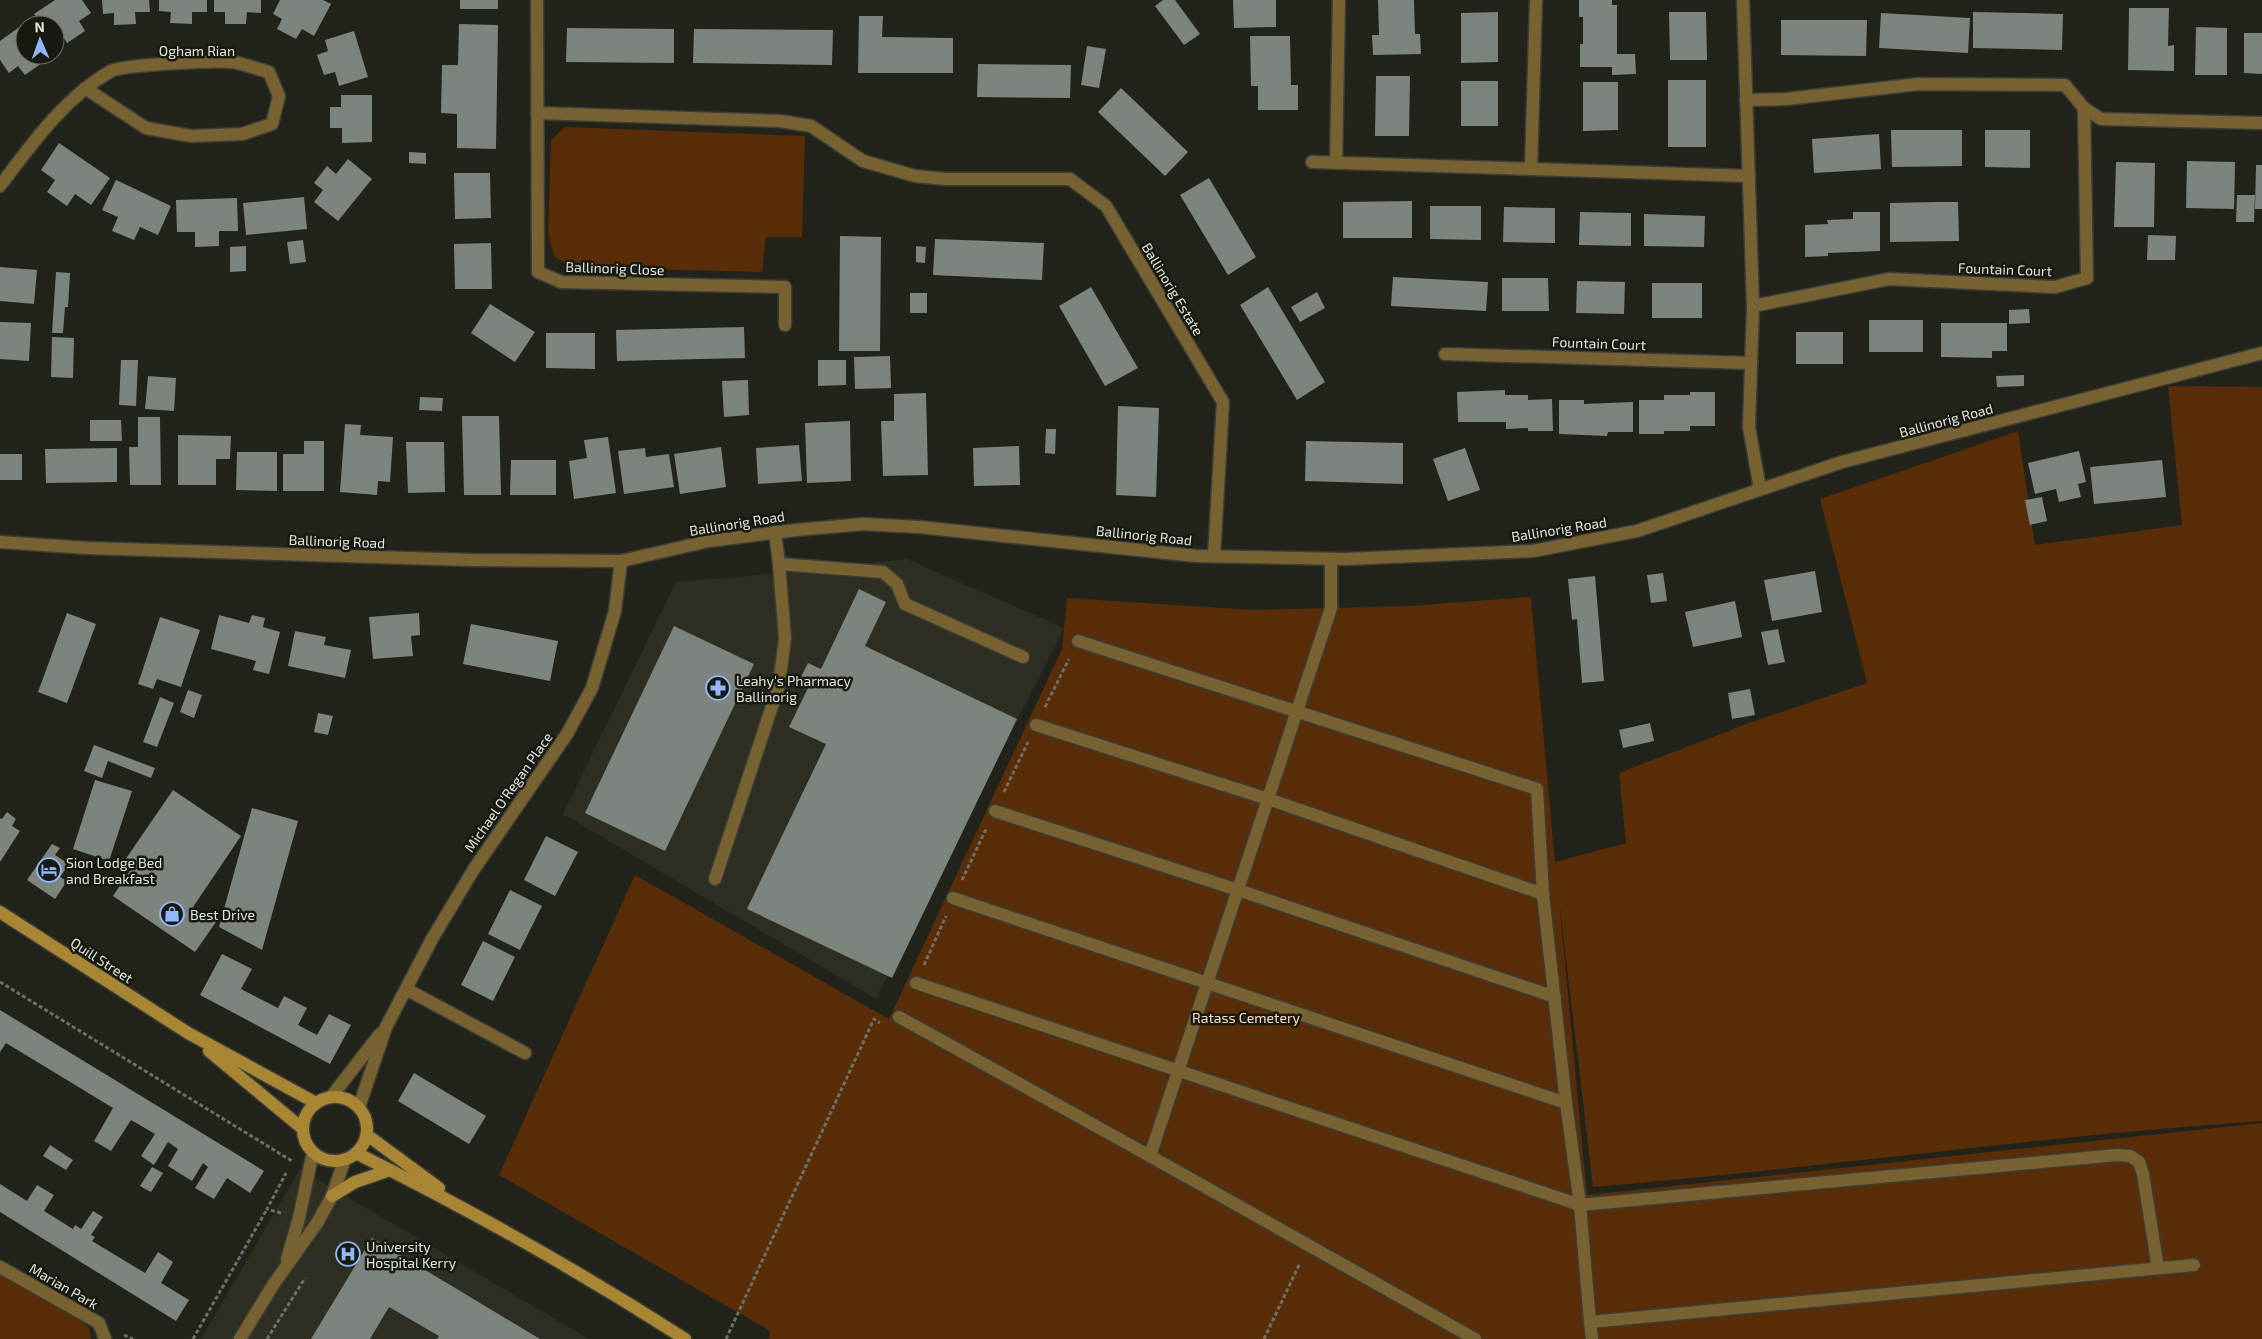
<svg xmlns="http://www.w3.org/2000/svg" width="2262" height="1339" font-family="'Exo 2',sans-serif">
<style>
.built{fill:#2e2f22}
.green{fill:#582d07}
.building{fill:#7d847d}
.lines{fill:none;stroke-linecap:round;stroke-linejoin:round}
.service-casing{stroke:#3d3e36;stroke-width:15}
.minor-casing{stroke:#3d3e36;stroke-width:15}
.tertiary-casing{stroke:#3d3e36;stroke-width:15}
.secondary-casing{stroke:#3d3e36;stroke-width:15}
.path{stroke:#6f6f69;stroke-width:3;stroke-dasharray:4 2.5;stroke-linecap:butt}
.service{stroke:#786232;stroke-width:12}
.minor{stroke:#786232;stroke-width:12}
.tertiary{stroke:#786232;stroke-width:12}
.secondary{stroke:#a98633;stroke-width:12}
.labels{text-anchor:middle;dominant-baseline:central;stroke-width:5;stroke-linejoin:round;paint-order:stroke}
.street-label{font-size:14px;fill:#e3e3de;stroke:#181a12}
.poi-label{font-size:14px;fill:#e3e3de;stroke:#181a12;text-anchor:start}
.park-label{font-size:14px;fill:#ffdbc3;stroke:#181a12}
</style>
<rect width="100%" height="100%" fill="#22231b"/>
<g class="built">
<polygon points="907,559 1064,628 876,999 563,814 676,582 750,576"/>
<polygon points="300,1169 589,1339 201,1339"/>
</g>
<g class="green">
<polygon points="565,127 805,136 802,237 766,237 762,272 571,267 554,256 548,233 551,140"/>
<path d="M2168 386 2262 387V1121C2038 1136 1816 1169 1593 1187L1559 899 1587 1195 2262 1123V1339H769L770 1331 499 1175 635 875 889 1019 1062 649 1067 598 1253 610 1409 606 1531 597 1555 862 1626 843 1619 773 1749 723 1867 683 1820 499 2018 431 2035 545 2182 525Z"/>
<polygon points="0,1275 76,1317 89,1328 91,1339 0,1339"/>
</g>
<g class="building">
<polygon points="55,0 82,0 91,13 79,21 85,31 67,43 61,33 55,37 55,25 42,25 34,14"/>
<polygon points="102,0 149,0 150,12 135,12 136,24 114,25 114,13 103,14"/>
<polygon points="159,0 207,0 207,12 192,12 192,24 170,23 171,12 159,11"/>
<polygon points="214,0 261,0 261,13 247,12 246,24 225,24 225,12 214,12"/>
<polygon points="280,0 323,0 331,4 314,36 302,29 296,39 277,29 282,19 273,14"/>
<rect x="460" y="0" width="38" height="9"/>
<polygon points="1163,0 1175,0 1200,34 1184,45 1155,6"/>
<polygon points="1233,0 1276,0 1276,27 1234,28"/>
<polygon points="1378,0 1414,0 1415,34 1420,34 1421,54 1373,55 1372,35 1379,35"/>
<polygon points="1579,0 1612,0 1612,5 1617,5 1617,54 1635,54 1636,74 1612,75 1612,67 1580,67 1580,44 1583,44 1583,17 1579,17"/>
<polygon points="2129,8 2169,8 2168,46 2174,45 2174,71 2128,70"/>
<polygon points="1498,12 1498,62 1461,63 1461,13"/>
<polygon points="1669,12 1706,12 1707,60 1670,60"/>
<polygon points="1973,12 2063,14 2062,50 1973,48"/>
<polygon points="1881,13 1970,18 1968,53 1879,48"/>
<polygon points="859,16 883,16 882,37 953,38 953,73 858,73"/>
<polygon points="29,20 33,25 25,25 25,55 37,55 42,63 25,75 18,66 9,73 0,60 0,41"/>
<polygon points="1781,20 1867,20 1866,56 1781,55"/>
<polygon points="459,24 498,25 496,149 457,148 457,114 441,113 442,65 458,65"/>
<polygon points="2196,27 2227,28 2227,75 2195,75"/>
<polygon points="567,28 674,29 674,63 566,62"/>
<polygon points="694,29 833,30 832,65 693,63"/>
<polygon points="354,31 368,77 339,86 335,72 324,75 317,55 328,51 325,40"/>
<polygon points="2244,33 2262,33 2262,74 2244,73"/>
<polygon points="1250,36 1290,36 1291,85 1298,85 1298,110 1258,110 1258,86 1251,86"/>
<polygon points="1087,46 1106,49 1099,88 1081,85"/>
<polygon points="978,64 1071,65 1070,98 977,97"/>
<polygon points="1376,76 1410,76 1409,136 1375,136"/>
<rect x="1668" y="80" width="38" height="67"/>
<rect x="1461" y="81" width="37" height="45"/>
<polygon points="1583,82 1618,82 1618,130 1583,131"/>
<polygon points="1121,88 1188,152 1165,176 1098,112"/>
<polygon points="341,95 372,95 372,142 342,143 342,128 330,128 330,107 341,107"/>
<polygon points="1891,130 1962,130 1962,166 1892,167"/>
<polygon points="1985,130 2030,130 2030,168 1985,167"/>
<polygon points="1879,134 1881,169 1814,173 1812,139"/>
<polygon points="59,143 110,178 91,205 75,194 67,206 47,192 55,180 41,170"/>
<polygon points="409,152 426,153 426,164 409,163"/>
<polygon points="348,159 372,179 338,221 314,202 323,190 314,183 327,166 336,174"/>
<polygon points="2187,161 2235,162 2234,209 2186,208"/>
<polygon points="2116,162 2155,163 2154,227 2114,227"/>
<polygon points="2256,165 2262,165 2262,209 2255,209"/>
<polygon points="454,173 490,173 491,218 455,219"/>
<polygon points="1209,178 1256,257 1228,275 1180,195"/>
<polygon points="116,180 171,206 158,235 140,227 134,240 112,231 118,217 102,210"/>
<polygon points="2237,195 2255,195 2254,222 2236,222"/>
<polygon points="304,197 307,229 246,235 243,203"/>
<polygon points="237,198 238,231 219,231 219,246 195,247 195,232 177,232 176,200"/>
<polygon points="1412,201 1412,238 1343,238 1343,202"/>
<polygon points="1936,202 1958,202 1959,241 1890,242 1890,203"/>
<polygon points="1430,206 1481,206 1481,240 1430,239"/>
<polygon points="1504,207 1555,208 1555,243 1503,242"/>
<polygon points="1580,212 1631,213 1631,246 1579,245"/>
<polygon points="1853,212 1880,212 1880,251 1828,253 1828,256 1805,257 1805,225 1828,224 1827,220 1853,219"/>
<polygon points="1644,214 1705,216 1704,247 1644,246"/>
<polygon points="2148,235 2176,236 2175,260 2147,260"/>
<polygon points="840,236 881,237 880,351 839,351"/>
<polygon points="935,239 1044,243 1042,280 933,275"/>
<polygon points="303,240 306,262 290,264 287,242"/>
<polygon points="491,243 492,289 455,289 454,244"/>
<polygon points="246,246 246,271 230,272 230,247"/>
<polygon points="916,246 926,247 925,263 916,262"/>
<polygon points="0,267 37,270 34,304 0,301"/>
<polygon points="56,272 70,273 68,307 65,307 63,333 52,333"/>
<polygon points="1393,277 1488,282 1486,311 1391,306"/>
<polygon points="1502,278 1548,278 1549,311 1502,311"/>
<polygon points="1577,281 1625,282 1624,314 1576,313"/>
<rect x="1652" y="283" width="50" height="35"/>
<polygon points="1091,287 1138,368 1105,386 1059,306"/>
<polygon points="1268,287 1325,382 1297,400 1240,305"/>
<polygon points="1317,292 1325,308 1300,322 1291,307"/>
<rect x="910" y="293" width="17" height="20"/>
<polygon points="490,304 535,332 515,362 471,333"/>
<polygon points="2029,309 2030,323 2009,324 2009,310"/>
<rect x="1869" y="320" width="54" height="32"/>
<polygon points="0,322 31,323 29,361 0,359"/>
<polygon points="1941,323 2007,323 2007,351 1992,351 1992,358 1941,357"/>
<polygon points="744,327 745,358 617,361 616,330"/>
<rect x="1796" y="332" width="47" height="32"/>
<polygon points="546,333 595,333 595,369 546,368"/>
<polygon points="52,337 74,338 73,378 51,377"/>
<polygon points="890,356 891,388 855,389 854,357"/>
<polygon points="121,360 138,360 136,406 119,405"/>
<polygon points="818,360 846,360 846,385 818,386"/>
<polygon points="2024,375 2024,386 1997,387 1996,376"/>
<polygon points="148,376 176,378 174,411 145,409"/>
<polygon points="748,380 749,415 724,417 722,381"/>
<polygon points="1505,390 1505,395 1528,395 1528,400 1552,399 1553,431 1528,431 1528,428 1506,429 1506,422 1458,422 1457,392"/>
<polygon points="1690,392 1715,392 1715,426 1690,426 1690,431 1664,431 1664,434 1639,434 1639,400 1664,400 1664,395 1690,395"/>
<polygon points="926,393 928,475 883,476 881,421 894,421 894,394"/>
<polygon points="420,397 443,398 442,411 419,410"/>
<polygon points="1559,400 1584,400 1584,404 1633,402 1633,432 1608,432 1607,436 1559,434"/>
<polygon points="1118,406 1159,408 1156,497 1116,495"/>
<polygon points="462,416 499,416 501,495 464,495"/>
<polygon points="138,417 160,417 161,485 130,485 129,447 138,447"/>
<polygon points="90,420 121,420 122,441 90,441"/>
<polygon points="850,421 851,481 807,483 805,423"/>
<polygon points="345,424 361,425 360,435 393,437 390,482 378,481 377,495 340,492"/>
<polygon points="1046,429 1056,429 1055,454 1045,453"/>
<polygon points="178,435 231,436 230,459 216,459 216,485 178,485"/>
<polygon points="608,437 616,493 574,499 569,461 587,458 584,440"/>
<polygon points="304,441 324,441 324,491 283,491 283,454 304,454"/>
<polygon points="1306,441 1403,443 1403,484 1305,481"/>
<polygon points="406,442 444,442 445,492 408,493"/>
<polygon points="799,445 802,481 758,484 756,448"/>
<polygon points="1019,446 1020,485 974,486 973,448"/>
<polygon points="721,447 726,487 680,494 674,454"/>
<polygon points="117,448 117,482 46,483 45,449"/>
<polygon points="645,448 646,457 669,454 674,487 624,494 618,451"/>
<polygon points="1465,448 1480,490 1448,501 1433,459"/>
<polygon points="2079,451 2086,482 2078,484 2081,497 2059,502 2056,489 2035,494 2028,463"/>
<polygon points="237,452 277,452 277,491 236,490"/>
<rect x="0" y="454" width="22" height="26"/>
<polygon points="511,460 556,460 556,495 510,495"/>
<polygon points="2162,460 2166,497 2094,504 2090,467"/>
<polygon points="2042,497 2047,521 2030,525 2025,500"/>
<polygon points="1815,571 1822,612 1772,621 1764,580"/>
<polygon points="1663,573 1667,601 1651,603 1647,575"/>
<polygon points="1595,576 1604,681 1582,683 1577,619 1572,620 1568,579"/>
<polygon points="859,589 886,602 865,646 1017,719 892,978 747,909 826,744 789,727 808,688 798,683 808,663 821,669"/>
<polygon points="1735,601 1742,637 1693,647 1685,612"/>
<polygon points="67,613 96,624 67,703 38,692"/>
<polygon points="419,613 420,635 411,636 413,656 373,659 369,617"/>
<polygon points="219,615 249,623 252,615 265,618 263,627 280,632 269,674 253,670 256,661 211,649"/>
<polygon points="160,617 200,630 181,687 157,679 153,689 138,684"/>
<polygon points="471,624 558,641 550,681 463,664"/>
<polygon points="674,626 754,664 665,851 585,813"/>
<polygon points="1778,629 1785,662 1768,665 1761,632"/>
<polygon points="295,631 326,637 324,645 351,650 345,678 288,666"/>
<polygon points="1750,689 1755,715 1732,719 1728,693"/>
<polygon points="188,690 202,695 194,718 180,712"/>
<polygon points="160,697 174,703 157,747 143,742"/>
<polygon points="318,713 333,716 328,735 314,732"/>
<polygon points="1650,723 1654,741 1623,748 1619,730"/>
<polygon points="94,745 155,768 151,778 108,761 102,778 84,771"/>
<polygon points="95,780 132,791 109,861 73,849"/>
<polygon points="173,790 241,836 193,907 216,922 195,952 113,896 133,866 125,860"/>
<polygon points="252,808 298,821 262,950 219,927"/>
<polygon points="7,812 16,819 12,826 20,831 0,862 0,818 2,819"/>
<polygon points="546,836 578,852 555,896 524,880"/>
<polygon points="52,844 60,848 55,855 69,864 60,877 67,881 55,899 27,880"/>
<polygon points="510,890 542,906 520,950 488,934"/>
<polygon points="483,941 515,957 493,1001 461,985"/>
<polygon points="222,954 252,969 241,989 278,1008 284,996 307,1008 298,1025 317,1035 329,1014 351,1025 330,1064 200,995"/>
<polygon points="0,1010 264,1171 250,1193 227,1178 214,1199 195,1188 208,1167 203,1163 192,1181 168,1166 178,1149 168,1142 154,1165 141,1156 155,1134 131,1120 111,1151 94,1141 113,1108 6,1043 0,1052"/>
<polygon points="414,1073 486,1116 469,1144 398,1101"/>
<polygon points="50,1145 73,1160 66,1170 43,1156"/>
<polygon points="152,1167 163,1173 151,1192 140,1186"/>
<polygon points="0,1184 27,1201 37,1185 54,1195 44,1211 73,1229 75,1225 81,1229 93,1211 103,1217 91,1235 95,1237 92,1241 145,1273 158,1252 173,1262 161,1283 189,1300 176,1321 0,1212"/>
<polygon points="372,1238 540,1339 437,1339 439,1336 389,1307 370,1339 311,1339"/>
</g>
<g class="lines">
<g class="service-casing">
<g id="service">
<polyline points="775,532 779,564 883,572 897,584 905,604 1023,657"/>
<polyline points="1331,559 1331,608 1150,1156 1475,1339"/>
<polyline points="1078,641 1537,789 1543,894 1566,1103 1580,1205 1590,1322"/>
<polyline points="1036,725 1268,799 1543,894"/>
<polyline points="995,811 1238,890 1555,997"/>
<polyline points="715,879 779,685 785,638 779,564"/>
<polyline points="953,898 1566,1103"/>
<polyline points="916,983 1580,1205 2117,1155 2130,1156 2139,1162 2143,1174 2158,1268"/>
<polyline points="406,989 525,1053"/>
<polyline points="899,1017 1150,1156"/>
<polyline points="287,1259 299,1218 313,1152"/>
<polyline points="240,1339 273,1285 317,1223 332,1196 345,1159"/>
<polyline points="1592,1339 1590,1322 2194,1265"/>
</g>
</g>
<g class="minor-casing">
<g id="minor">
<polyline points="537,0 538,272 561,282 785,287 785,325"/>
<polyline points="1743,0 1753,306 1749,427 1760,489"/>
<polyline points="1746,100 1786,99 1919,84 2065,85 2084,108 2101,119 2262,123"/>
<polyline points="537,113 780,121 811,126 863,161 915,176 945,179 1070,179 1106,206 1223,402 1214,556"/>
<polyline points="1312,162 1749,176"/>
<polyline points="1336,163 1339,0"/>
<polyline points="1531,169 1536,0"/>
<path d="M0 186C31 145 65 97 111 71 122 65 217 60 232 62 245 64 257 69 269 72L279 96 272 124 242 134 191 136 146 128 85 88"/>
<polyline points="1753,306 1889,279 2055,287 2087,278 2084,108"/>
<polyline points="1445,354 1751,363"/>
<polyline points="331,1097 380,1034"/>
<polyline points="359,1107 386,1027 432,939 474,869 567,734 592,688 615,611 621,561"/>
<polyline points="0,1267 99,1323 105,1339"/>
</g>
</g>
<g class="tertiary-casing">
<polyline id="tertiary" points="0,542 87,548 472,560 621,561 709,541 796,530 863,524 919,527 1196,556 1345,559 1533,551 1637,531 1842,462 2262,353"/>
</g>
<g class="secondary-casing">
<g id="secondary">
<polyline points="0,912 188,1033 316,1103"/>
<polyline points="209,1051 303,1129"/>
<circle cx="335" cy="1129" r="32"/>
<polyline points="367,1135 439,1188"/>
<path d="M356 1153C469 1209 579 1271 685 1339"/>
<polyline points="332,1196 355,1182 390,1170"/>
</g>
</g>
<g class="path">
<polyline points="1045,707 1069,659"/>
<polyline points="1004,792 1028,742"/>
<polyline points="962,880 987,827"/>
<polyline points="924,965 946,916"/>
<polyline points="0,982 292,1161"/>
<polyline points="281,1213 267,1209 286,1173"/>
<polyline points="124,1335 133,1339"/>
<polyline points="193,1339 267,1209"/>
<polyline points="267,1339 305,1278"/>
<polyline points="726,1339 874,1019 880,1023"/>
<polyline points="1264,1339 1300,1263"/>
</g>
<use href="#service" class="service"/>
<use href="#minor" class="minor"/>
<use href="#tertiary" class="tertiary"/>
<use href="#secondary" class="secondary"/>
</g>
<defs>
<g id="pharmacy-ring" transform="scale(1.25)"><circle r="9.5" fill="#181a12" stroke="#91b8fd" stroke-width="1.5"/><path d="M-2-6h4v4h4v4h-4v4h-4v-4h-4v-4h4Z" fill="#91b8fd"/></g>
<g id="hotel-ring" transform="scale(1.25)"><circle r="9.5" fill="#181a12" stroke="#91b8fd" stroke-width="1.5"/><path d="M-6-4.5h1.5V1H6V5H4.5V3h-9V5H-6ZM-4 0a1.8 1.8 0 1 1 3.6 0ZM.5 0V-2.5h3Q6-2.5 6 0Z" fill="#91b8fd"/></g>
<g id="shop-ring" transform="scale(1.25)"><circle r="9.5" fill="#181a12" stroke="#91b8fd" stroke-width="1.5"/><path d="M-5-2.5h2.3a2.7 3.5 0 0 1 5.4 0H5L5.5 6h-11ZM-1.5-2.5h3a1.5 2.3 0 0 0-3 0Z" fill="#91b8fd"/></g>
<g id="hospital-ring" transform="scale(1.25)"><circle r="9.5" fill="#181a12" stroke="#91b8fd" stroke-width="1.5"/><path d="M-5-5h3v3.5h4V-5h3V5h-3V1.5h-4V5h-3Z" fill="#91b8fd"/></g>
</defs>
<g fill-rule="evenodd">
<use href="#pharmacy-ring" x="718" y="688"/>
<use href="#hotel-ring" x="49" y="870"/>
<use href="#shop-ring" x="172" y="914"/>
<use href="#hospital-ring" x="348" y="1254"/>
</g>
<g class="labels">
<g class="street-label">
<text x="197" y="50">Ogham Rian</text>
<text transform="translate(615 268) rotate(2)">Ballinorig Close</text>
<text transform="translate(2005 269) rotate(2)">Fountain Court</text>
<text transform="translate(1173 289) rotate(59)">Ballinorig Estate</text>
<text transform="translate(1599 343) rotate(2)">Fountain Court</text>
<text transform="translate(1946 420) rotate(-15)">Ballinorig Road</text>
<text transform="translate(737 523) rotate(-9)">Ballinorig Road</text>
<text transform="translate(1559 529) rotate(-9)">Ballinorig Road</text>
<text transform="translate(1144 535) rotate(6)">Ballinorig Road</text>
<text transform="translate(337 541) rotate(2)">Ballinorig Road</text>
<text transform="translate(508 792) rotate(-55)">Michael O'Regan Place</text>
<text transform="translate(102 960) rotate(33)">Quill Street</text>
<text transform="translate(64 1286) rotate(30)">Marian Park</text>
</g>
<g class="poi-label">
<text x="736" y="680">Leahy's Pharmacy<tspan x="736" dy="16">Ballinorig</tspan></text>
<text x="66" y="862">Sion Lodge Bed<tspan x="66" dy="16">and Breakfast</tspan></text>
<text x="190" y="914">Best Drive</text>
<text x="366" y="1246">University<tspan x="366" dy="16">Hospital Kerry</tspan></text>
</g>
<g class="park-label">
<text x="1246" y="1017">Ratass Cemetery</text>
</g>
</g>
<g transform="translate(40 40) rotate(358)"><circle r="24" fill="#181a12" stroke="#696a64"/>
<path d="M0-4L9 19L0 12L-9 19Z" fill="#91b8fd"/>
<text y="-8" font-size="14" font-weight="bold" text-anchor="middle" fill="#e3e3de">N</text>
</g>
</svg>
